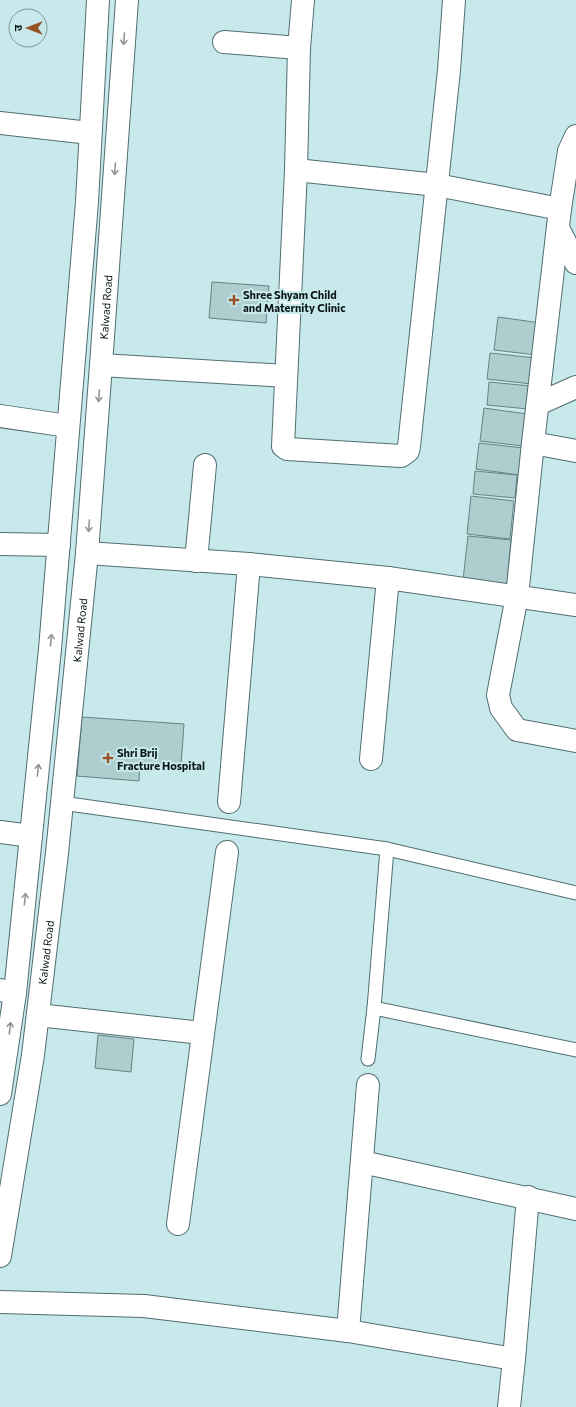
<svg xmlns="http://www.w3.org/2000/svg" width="576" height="1407" font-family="Commissioner,'Noto Sans Devanagari',sans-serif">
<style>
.building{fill:#adcdcf;stroke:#648284}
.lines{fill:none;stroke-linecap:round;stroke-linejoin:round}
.lane-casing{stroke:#516e71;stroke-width:15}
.street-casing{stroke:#516e71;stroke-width:24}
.primary-casing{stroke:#516e71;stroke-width:24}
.lane{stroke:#fff;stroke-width:13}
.street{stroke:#fff;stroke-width:22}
.primary{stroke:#fff;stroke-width:22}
.oneway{stroke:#919696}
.poi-dot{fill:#965224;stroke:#c8e9eb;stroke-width:1.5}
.labels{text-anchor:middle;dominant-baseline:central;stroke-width:4;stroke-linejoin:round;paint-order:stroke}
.poi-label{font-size:11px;font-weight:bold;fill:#0a1616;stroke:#c8e9eb;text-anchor:start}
.street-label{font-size:11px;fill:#0a1616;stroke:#c8e9eb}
</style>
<rect width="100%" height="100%" fill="#c8e9eb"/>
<g class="building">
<polygon points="212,282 269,286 266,323 209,318"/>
<polygon points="498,317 541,323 537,355 494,350"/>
<polygon points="490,353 535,358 532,384 487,379"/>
<polygon points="489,382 531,386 528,409 487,405"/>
<polygon points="484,408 527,414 523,446 480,441"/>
<polygon points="479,443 523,448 519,475 476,469"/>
<polygon points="475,471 517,475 515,498 473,494"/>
<polygon points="471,496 514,501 510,539 467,534"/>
<polygon points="468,536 511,540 507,584 463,580"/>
<polygon points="82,717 184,724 181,765 140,762 139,781 77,776"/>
<polygon points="98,1035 134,1039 131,1072 95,1068"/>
</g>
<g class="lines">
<g class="lane-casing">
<g id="lane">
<polyline points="62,803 387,849 576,893"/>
<polyline points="374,1008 576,1050"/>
<polyline points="368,1059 374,1008 387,849"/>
</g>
</g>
<g class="street-casing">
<g id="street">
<polyline points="303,0 299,48 296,170 283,446 287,449 401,456 408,451 409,446 449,70 454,0"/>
<polyline points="224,42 299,48"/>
<polyline points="0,123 90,133"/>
<polyline points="576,136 569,151 560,209 533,443 517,596 498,695 501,708 517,730 576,741"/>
<polyline points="296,170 437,185 560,209"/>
<polyline points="558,228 576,263"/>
<polyline points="101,365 286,376"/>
<polyline points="538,404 576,387"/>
<polyline points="0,416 68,426"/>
<polyline points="533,443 576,451"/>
<polyline points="0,544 59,545"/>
<polyline points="87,553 249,564 388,578 576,605"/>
<polyline points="196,561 205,465"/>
<polyline points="371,759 388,578"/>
<polyline points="229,802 249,564"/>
<polyline points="0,832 31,836"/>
<polyline points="0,990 15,993"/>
<polyline points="38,1015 202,1033"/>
<polyline points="362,1162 576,1209"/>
<polyline points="178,1224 227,852"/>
<polyline points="0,1302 144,1306 348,1331 514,1359"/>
<polyline points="348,1331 368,1085"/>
<polyline points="509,1407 514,1359 528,1197"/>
</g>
</g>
<g class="primary-casing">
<g id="primary">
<polyline points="0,1094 15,993 50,649 87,202 98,0"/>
<path id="s1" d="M0 1256 33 1055 57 853 87 553 101 365 127 0"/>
</g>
</g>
<use href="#lane" class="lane"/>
<use href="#street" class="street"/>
<use href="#primary" class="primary"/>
</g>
<defs><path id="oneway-shaft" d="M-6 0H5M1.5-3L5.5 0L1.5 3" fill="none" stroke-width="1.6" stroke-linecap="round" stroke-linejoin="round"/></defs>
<g class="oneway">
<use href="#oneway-shaft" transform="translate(124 39) rotate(94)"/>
<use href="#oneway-shaft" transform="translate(115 169) rotate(94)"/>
<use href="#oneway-shaft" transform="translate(99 396) rotate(94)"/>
<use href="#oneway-shaft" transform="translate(89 526) rotate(94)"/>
<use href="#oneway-shaft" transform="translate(51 640) rotate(-85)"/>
<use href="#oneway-shaft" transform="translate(38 770) rotate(-84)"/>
<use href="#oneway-shaft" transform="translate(25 899) rotate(-84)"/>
<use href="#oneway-shaft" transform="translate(10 1028) rotate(-82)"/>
</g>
<g class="poi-dot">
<path d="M232 294h4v4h4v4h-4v4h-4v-4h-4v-4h4z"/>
<path d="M106 752h4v4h4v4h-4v4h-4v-4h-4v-4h4z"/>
</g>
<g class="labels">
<g class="poi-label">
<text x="243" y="294">Shree Shyam Child<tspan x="243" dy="13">and Maternity Clinic</tspan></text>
<text x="117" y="752">Shri Brij<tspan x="117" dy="13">Fracture Hospital</tspan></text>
</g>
<g class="street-label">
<text stroke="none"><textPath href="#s1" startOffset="955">Kalwad Road</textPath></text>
<text stroke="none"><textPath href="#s1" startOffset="631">Kalwad Road</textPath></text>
<text stroke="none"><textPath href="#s1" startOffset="307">Kalwad Road</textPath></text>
</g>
</g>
<g transform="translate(28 28) rotate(270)"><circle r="19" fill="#c8e9eb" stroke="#7c9596"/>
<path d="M0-3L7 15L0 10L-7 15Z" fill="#965224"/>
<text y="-6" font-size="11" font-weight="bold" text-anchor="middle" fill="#0a1616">उ</text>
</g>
</svg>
